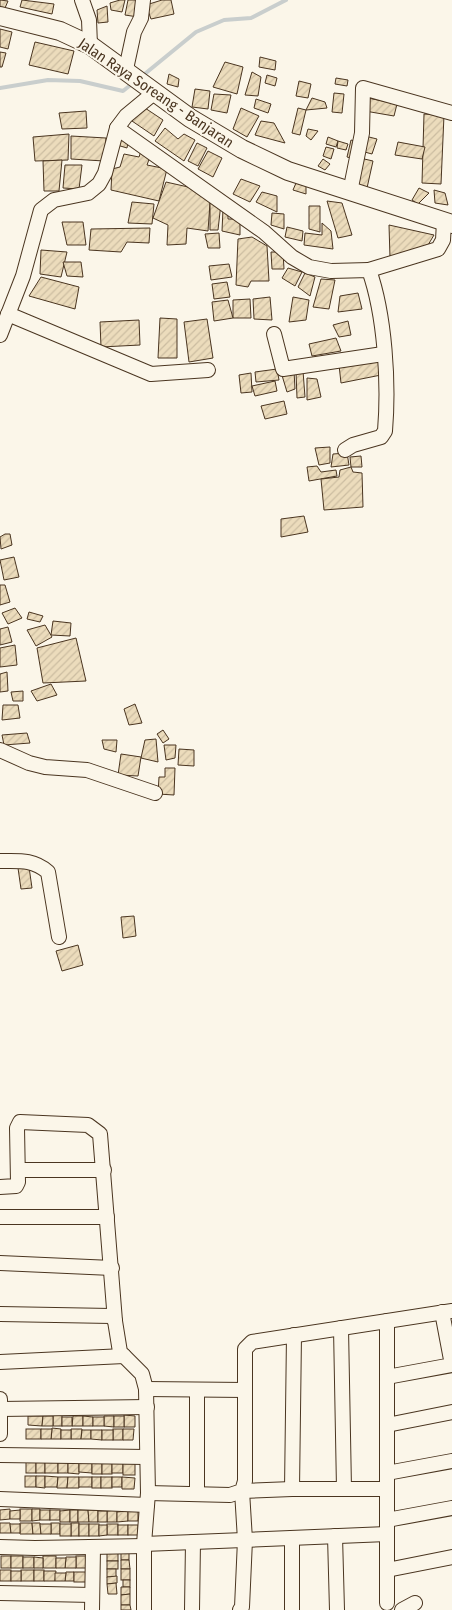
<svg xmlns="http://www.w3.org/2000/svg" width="452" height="1610" font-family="'Fira Sans Condensed',sans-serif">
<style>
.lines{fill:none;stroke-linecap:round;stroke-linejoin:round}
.stream{stroke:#c9cecd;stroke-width:4}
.building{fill:url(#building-hatch);stroke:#4a3520}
.minor-casing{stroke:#4a3520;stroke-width:16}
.major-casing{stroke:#4a3520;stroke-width:20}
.minor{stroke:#fbf6e9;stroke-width:14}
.major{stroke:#fbf6e9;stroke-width:18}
.labels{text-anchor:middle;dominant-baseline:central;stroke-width:4;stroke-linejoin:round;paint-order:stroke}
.street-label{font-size:15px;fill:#4a3520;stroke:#fbf6e9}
</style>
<defs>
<pattern id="building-hatch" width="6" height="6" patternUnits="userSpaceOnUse" patternTransform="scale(1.25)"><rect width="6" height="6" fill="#ecdcbc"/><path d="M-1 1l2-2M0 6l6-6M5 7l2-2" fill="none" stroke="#ccbda1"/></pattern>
</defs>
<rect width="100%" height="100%" fill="#fbf6e9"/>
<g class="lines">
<g class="stream">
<polyline points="141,77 196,32 224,20 251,18 286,0"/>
<polyline points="0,88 48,80 80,81 123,91 133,83"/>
</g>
</g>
<g class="building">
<polygon points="0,0 8,1 5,8 0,7"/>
<polygon points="22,0 54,4 52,14 20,7"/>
<polygon points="120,0 125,0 122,12 111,10 110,3"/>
<polygon points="128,0 139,0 138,17 125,15"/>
<polygon points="162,0 171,0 174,14 151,19 146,5"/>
<polygon points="107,6 108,22 98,23 97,10"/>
<polygon points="0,29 12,32 8,49 0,47"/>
<polygon points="35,42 74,51 68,74 29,65"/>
<polygon points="0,52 6,53 2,67 0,67"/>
<polygon points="260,57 276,61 275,70 259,67"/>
<polygon points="225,62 243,67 237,94 213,87"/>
<polygon points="252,72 261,77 258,96 245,95"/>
<polygon points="169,74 179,79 178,87 167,84"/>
<polygon points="267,75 277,78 275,86 265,83"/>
<polygon points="336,78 348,80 347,86 335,84"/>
<polygon points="299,81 311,84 308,98 296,96"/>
<polygon points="195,89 210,91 208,109 192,107"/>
<polygon points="334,93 344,94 342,113 332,112"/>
<polygon points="214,94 231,95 227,113 211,110"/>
<polygon points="312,98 325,102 327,108 306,110"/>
<polygon points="368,98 397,104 394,116 365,111"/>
<polygon points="256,99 271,104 268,113 254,108"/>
<polygon points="145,108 163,120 154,136 132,121"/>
<polygon points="241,108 259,116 247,137 233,129"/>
<polygon points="298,108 306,110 300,135 292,133"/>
<polygon points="86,111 87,128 62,129 59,113"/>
<polygon points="424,114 444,115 441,184 422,183"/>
<polygon points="261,121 274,123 285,143 255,135"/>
<polygon points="165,128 178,139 184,134 195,140 184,161 155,141"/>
<polygon points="308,129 318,131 311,140 306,136"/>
<polygon points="69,134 68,160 35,161 33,137"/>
<polygon points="121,134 128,142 127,148 117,145"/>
<polygon points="71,136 106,138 104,161 71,159"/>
<polygon points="365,136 377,139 372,154 361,151"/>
<polygon points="328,137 338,141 336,147 326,144"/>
<polygon points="351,140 359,142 355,159 347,157"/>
<polygon points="338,141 348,144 346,150 337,148"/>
<polygon points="398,142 425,147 422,159 395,155"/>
<polygon points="197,143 207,148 198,166 188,161"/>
<polygon points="326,147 334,149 331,159 323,156"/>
<polygon points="141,151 151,154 147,165 167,169 159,201 111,190 112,169 120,167 124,154 139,157"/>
<polygon points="208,151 222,158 213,177 198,169"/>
<polygon points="360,158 373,161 367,188 354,185"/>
<polygon points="323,159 330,164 325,170 318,166"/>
<polygon points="62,160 59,191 44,191 43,161"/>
<polygon points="65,165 82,165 79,189 63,188"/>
<polygon points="241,179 260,186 250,202 233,194"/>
<polygon points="166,182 197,189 210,203 208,231 187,228 186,244 167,245 168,225 153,218"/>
<polygon points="296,183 306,186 306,194 293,190"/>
<polygon points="419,188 429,193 418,204 412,200"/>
<polygon points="434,190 445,193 448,205 435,203"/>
<polygon points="262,192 277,196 277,212 256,202"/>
<polygon points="327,201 342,203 352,235 338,238"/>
<polygon points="132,202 154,204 152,224 128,223"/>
<polygon points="210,203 221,203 218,230 210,230"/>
<polygon points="309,206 320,206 320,232 309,229"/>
<polygon points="223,209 228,209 228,219 240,219 240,235 222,231"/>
<polygon points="272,213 284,214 284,229 271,225"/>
<polygon points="62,222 83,222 86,245 67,245"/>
<polygon points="322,223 331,231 333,249 304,245 305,233 322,235"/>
<polygon points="389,225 434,235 425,250 390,258"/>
<polygon points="287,227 303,231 302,241 285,237"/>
<polygon points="150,228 149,243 127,242 121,252 89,250 91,229"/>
<polygon points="219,233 220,248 208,248 205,234"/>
<polygon points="252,237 267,246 269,281 251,281 248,287 236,285 238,239"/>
<polygon points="41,250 67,252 61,277 40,274"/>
<polygon points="271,252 283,252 284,269 272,269"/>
<polygon points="63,262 81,262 83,277 67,276"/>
<polygon points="229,264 232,277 211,280 209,266"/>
<polygon points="288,268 302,272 295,286 282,278"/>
<polygon points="305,273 315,277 310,296 298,287"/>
<polygon points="41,277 79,287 75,309 29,296"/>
<polygon points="321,279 335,280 329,309 313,307"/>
<polygon points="227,282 230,297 214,299 212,284"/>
<polygon points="358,293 362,309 338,312 340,296"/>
<polygon points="270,297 272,320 254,319 253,299"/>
<polygon points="293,297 309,300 306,320 289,322"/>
<polygon points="250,299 251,318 233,318 233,300"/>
<polygon points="228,300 233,318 214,321 212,302"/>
<polygon points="160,318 177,319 177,358 158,358"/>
<polygon points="207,319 213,358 189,362 184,322"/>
<polygon points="139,320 140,345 101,347 100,322"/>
<polygon points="348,321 351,335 339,337 333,325"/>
<polygon points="336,338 341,351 312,356 309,344"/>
<polygon points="379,360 381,375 341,383 339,365"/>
<polygon points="277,369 279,380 256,382 255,372"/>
<polygon points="294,371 295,389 287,392 281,372"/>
<polygon points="303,371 305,397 297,398 296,372"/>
<polygon points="251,373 252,392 241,393 239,375"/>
<polygon points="307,378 317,379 321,397 307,400"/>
<polygon points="275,381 277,391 255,396 252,386"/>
<polygon points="284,401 287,414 265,419 261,406"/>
<polygon points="330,447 330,463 319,465 315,448"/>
<polygon points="347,453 349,465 331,467 333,454"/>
<polygon points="361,456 362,467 351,467 350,457"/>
<polygon points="317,466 321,472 336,470 337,476 309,481 307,467"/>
<polygon points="351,467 353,472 362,473 363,507 324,510 321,479 339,477 340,470"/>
<polygon points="304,516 308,532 281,537 281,519"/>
<polygon points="5,534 10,534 12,545 1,549 0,537"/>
<polygon points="14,557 19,577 4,580 0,560"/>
<polygon points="0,585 5,585 10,602 0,605"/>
<polygon points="15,608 22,618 8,624 2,613"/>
<polygon points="29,612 43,616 40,622 27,619"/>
<polygon points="53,621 71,623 70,636 51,635"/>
<polygon points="45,625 52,637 36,646 27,630"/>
<polygon points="8,627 12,642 0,645 0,629"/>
<polygon points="76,638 86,681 43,683 37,648"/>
<polygon points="15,645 17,665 0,667 0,648"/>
<polygon points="7,672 8,691 0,692 0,674"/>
<polygon points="51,684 57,695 37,701 31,691"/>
<polygon points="23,691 23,701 13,701 11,692"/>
<polygon points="135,704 142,723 129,725 124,709"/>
<polygon points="3,705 18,705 20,718 2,720"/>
<polygon points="163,730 169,739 163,743 157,734"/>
<polygon points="27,733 30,743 4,745 2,735"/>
<polygon points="156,739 158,762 141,758 145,740"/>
<polygon points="102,740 117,740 116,752 104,749"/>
<polygon points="164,745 176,745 175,758 166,760"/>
<polygon points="179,749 194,750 194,766 178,765"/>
<polygon points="121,754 141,757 138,776 118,775"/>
<polygon points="165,768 175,768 174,795 158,794 159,777 165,777"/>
<polygon points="29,867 32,888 21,889 18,868"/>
<polygon points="134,916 136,936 123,938 121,917"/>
<polygon points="78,945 83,965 62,971 56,951"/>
<rect x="53" y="1415" width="9" height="11"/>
<polygon points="124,1415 135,1416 135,1427 124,1427"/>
<polygon points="28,1416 43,1416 42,1426 28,1425"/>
<polygon points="43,1416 53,1416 53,1426 42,1426"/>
<polygon points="73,1416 83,1416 83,1426 72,1426"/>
<polygon points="83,1416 93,1417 93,1426 83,1426"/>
<polygon points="104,1416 114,1416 114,1427 104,1426"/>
<rect x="114" y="1416" width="10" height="11"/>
<rect x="62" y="1417" width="10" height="9"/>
<rect x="93" y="1417" width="11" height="9"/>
<polygon points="52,1428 61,1429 61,1439 51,1439"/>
<rect x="26" y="1429" width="15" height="10"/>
<polygon points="41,1429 52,1429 51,1439 41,1439"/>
<polygon points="71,1429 82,1429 81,1439 71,1439"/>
<rect x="113" y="1429" width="10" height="11"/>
<polygon points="123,1429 134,1429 133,1440 123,1440"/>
<rect x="61" y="1430" width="10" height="9"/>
<polygon points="82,1430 91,1430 91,1439 81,1439"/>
<polygon points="91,1430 102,1430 102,1440 91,1439"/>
<rect x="102" y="1430" width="11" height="10"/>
<rect x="26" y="1462" width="10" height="11"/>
<rect x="36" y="1462" width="9" height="11"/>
<rect x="45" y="1462" width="13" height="11"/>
<rect x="58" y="1462" width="10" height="11"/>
<polygon points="68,1462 79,1463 79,1474 68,1473"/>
<polygon points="79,1463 92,1463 92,1473 79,1472"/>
<rect x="92" y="1463" width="10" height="11"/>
<rect x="102" y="1463" width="10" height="11"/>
<rect x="112" y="1463" width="11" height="10"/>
<rect x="123" y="1463" width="12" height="12"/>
<rect x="25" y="1476" width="11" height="11"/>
<polygon points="36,1476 45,1476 45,1488 36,1487"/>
<polygon points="45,1476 58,1477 57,1487 45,1487"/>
<polygon points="58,1477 68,1477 67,1488 57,1488"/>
<polygon points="68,1477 79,1477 79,1488 67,1488"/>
<rect x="79" y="1477" width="13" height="10"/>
<rect x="92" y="1477" width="9" height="11"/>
<rect x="101" y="1477" width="11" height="11"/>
<rect x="112" y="1477" width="10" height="10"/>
<polygon points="122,1477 135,1478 134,1489 122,1489"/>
<polygon points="10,1509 10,1519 0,1520 0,1510"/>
<rect x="20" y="1509" width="12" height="12"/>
<polygon points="32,1509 40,1509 40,1520 32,1521"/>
<polygon points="20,1510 20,1519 10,1519 10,1511"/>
<rect x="40" y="1510" width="10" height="10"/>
<rect x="50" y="1510" width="10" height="10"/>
<polygon points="70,1510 70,1522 60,1522 60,1511"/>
<rect x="70" y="1510" width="8" height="12"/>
<polygon points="78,1510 88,1510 89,1522 78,1522"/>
<polygon points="88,1510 98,1510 98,1522 89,1522"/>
<polygon points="117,1510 117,1522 107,1522 107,1511"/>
<rect x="98" y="1511" width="9" height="11"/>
<polygon points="128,1511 128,1521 117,1522 117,1512"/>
<rect x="128" y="1511" width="10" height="10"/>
<polygon points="0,1523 10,1523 11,1533 0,1533"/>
<polygon points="20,1523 32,1523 33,1534 20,1534"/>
<polygon points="32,1523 40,1523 41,1534 33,1534"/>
<rect x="51" y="1523" width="9" height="11"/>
<rect x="71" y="1523" width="8" height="13"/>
<polygon points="10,1524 20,1524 20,1533 11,1533"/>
<polygon points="40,1524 51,1524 51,1534 41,1534"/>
<rect x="60" y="1524" width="11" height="12"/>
<rect x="79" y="1524" width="10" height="12"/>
<rect x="89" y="1524" width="10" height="12"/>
<rect x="107" y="1524" width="11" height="11"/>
<polygon points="99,1525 107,1525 107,1535 99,1536"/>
<rect x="118" y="1525" width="10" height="10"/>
<rect x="128" y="1525" width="10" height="10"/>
<rect x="107" y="1553" width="11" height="8"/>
<rect x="121" y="1553" width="8" height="7"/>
<rect x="1" y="1556" width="10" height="12"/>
<rect x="11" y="1556" width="12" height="12"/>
<rect x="43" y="1556" width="13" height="12"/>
<rect x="76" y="1556" width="11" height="12"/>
<rect x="23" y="1557" width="11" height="11"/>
<polygon points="34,1557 43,1558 43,1568 34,1568"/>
<polygon points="66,1557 76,1557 76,1568 65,1568"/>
<polygon points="56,1558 66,1558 65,1568 56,1568"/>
<polygon points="121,1560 129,1560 130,1569 121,1569"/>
<rect x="107" y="1561" width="11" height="8"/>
<rect x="107" y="1569" width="9" height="8"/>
<rect x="121" y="1569" width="9" height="11"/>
<rect x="0" y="1570" width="11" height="11"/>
<rect x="21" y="1570" width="13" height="11"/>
<rect x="34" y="1570" width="10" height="11"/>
<rect x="11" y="1571" width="10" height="10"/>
<polygon points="44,1571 56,1571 55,1581 44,1581"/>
<polygon points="66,1572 74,1572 74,1581 65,1581"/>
<rect x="74" y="1572" width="12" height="10"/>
<polygon points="55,1573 66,1573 65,1581 55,1581"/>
<polygon points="107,1577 117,1576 117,1583 107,1584"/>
<rect x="123" y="1580" width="7" height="7"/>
<polygon points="116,1583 117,1594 108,1594 107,1584"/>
<polygon points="121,1587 130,1587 130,1594 121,1595"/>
<polygon points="130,1594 130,1605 121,1605 121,1595"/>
<polygon points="121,1605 130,1605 131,1610 121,1610"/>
</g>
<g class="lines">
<g class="minor-casing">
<g id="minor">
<polyline points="82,0 89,20 90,45"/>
<polyline points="126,69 134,32 141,18 143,0"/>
<path d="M117 128 264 232 292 257 309 267 331 271 369 270C385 315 389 383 385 431L381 437 353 445 345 450"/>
<polyline points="350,192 362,133 363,88 452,113"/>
<polyline points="369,270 438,249 443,240 444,222"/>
<polyline points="8,314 151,374 208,370"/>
<polyline points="274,334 283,369 383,354"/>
<polyline points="0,335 23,276 41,210 54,200 88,193 99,184 105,173 117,128 126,116 155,92"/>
<polyline points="0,750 29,763 45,767 87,770 155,793"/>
<path d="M0 861C19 861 33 859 48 872L59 937"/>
<polyline points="18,1170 104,1170"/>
<polyline points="0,1187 16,1186 18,1182 17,1128 20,1122 88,1125 100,1134 115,1321"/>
<polyline points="0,1217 107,1217"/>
<polyline points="0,1263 112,1268"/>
<polyline points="0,1314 111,1316 115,1321 120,1352 142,1374 146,1389 148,1493 144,1544 144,1610"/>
<polyline points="387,1321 387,1603"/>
<polyline points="294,1335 292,1489 344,1489 341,1328"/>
<polyline points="0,1362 124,1356"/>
<polyline points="387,1377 452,1365 442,1312"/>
<polyline points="146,1389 245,1390"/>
<polyline points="197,1390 197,1494"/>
<polyline points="0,1399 0,1434"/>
<polyline points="1,1409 147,1407"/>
<polyline points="387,1425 452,1412"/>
<polyline points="0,1455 146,1457"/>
<polyline points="387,1473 452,1461"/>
<polyline points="344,1489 387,1489"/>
<polyline points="148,1493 230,1495 242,1491 245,1481 245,1349 252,1342 452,1311"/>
<polyline points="0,1499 147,1505"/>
<polyline points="387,1520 452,1508"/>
<polyline points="335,1536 337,1610"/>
<polyline points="292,1538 292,1610"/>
<polyline points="144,1544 387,1534"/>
<polyline points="0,1547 35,1548 144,1546"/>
<polyline points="387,1570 452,1557"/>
<polyline points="0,1593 92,1595"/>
<polyline points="92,1610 93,1548"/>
<polyline points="192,1610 193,1542"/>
<polyline points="240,1610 242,1607 245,1540 242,1491 292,1489"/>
<polyline points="402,1610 415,1603"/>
</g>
</g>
<g class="major-casing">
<polyline id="major" points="0,16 60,31 90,45 190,118 242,149 288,171 452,224"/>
</g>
<use href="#minor" class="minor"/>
<use href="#major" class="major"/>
</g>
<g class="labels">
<g class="street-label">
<text transform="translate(156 93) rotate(34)">Jalan Raya Soreang - Banjaran</text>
</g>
</g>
</svg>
